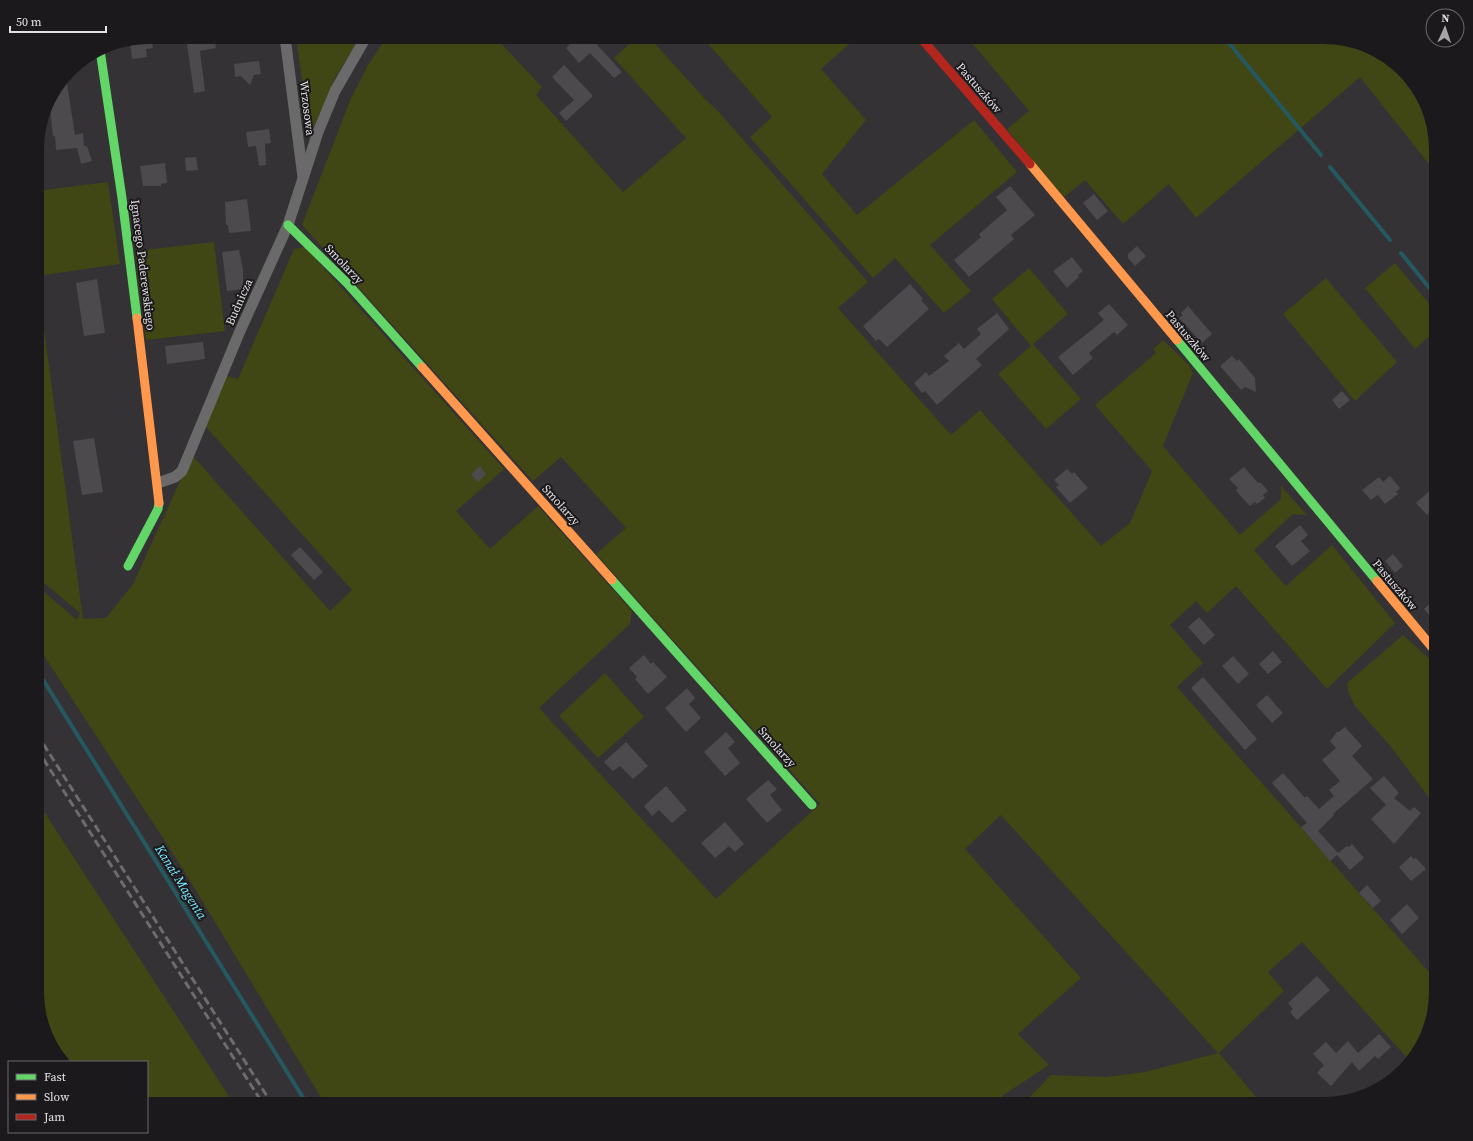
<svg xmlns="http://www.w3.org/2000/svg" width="1473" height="1141" font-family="'Source Serif 4',serif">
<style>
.green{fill:#404614}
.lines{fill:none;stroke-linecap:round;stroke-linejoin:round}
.stream{stroke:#245962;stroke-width:4}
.building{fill:#4c4a4c}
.street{stroke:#6b6a6a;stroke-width:11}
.fast{stroke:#63d668;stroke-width:9}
.slow{stroke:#ff974d;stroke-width:9}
.jam{stroke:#b3261e;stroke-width:9}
.rail{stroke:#6c6c6c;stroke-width:3;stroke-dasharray:8 4;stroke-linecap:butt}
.labels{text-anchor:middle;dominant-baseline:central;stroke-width:4;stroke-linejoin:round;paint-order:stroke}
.street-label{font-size:12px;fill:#e4e1e4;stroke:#1b191c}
.water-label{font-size:13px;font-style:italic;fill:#78eafc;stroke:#1b191c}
</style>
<rect width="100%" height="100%" fill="#343234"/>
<g class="green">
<polygon points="296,37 360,37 334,80 310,136"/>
<polygon points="387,37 495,37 542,87 536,95 623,192 686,138 614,58 637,37 649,37 705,99 717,110 868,282 838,308 951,435 980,410 1101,546 1130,523 1152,471 1095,405 1156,353 1153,349 1163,340 1189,365 1193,373 1163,446 1240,535 1281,499 1281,486 1307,515 1293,514 1254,550 1286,586 1332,545 1395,623 1327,689 1236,586 1207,613 1196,601 1170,625 1203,663 1177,687 1436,980 1436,992 1430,1028 1413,1060 1411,1062 1302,942 1268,972 1284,991 1219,1053 1262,1104 1023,1104 1051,1075 1106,1077 1145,1072 1218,1053 1001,815 965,849 1081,978 1018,1034 1049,1065 1002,1096 1009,1104 325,1104 181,866 37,645 37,586 77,620 80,613 37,577 37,292 39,292 83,619 106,618 133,584 192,455 330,611 352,590 205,426 227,376 238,379 294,249 305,247 504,469 456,511 490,549 538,506 632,611 630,624 539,708 716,899 820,804 596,554 626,528 561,457 533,481 302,225 351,98 368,65"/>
<polygon points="702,37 857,37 821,69 866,120 822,174 857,215 974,120 1017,172 930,245 971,291 944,313 895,258 873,278 750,137 772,117"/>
<polygon points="967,37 1324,37 1360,43 1392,60 1425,100 1436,149 1436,173 1360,77 1196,218 1169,184 1123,224 1085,180 1063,198 1007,129 1029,111"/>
<polygon points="108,182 120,264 37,276 37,191"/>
<polygon points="214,242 225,331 146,340 135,251"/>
<polygon points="1395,263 1436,312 1436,330 1415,349 1365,288"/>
<polygon points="1029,268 1068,314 1033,344 1081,399 1046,429 998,374 1031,346 992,299"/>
<polygon points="1326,278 1397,362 1355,401 1283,314"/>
<polygon points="1403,635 1436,665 1436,807 1391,747 1355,706 1348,691 1347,683"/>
<polygon points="605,673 644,717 598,758 559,716"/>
<polygon points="37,801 234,1104 147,1104 147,1062 65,1062 49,1042 37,999"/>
</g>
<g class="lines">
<g class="stream">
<polyline points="1224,37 1321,155"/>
<polyline points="1330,167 1390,240"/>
<polyline points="1401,253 1436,296"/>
<polyline points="37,670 307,1104"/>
</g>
</g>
<g class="building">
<polygon points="151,37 153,48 146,49 147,57 132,59 130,41"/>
<polygon points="186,37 214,37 216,48 200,51 205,91 194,93"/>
<polygon points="577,37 590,37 622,72 614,78 590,53 579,63 566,48"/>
<polygon points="259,61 261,74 254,75 250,85 241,76 235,77 234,64"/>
<polygon points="564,65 593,96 566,121 559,113 574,100 552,77"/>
<polygon points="66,77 75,135 83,133 84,146 87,146 92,161 81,164 77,148 56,150 55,136 53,136 49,99"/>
<polygon points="269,129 271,143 265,144 266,165 259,166 256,146 248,147 246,132"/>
<polygon points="196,157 198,170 186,171 185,158"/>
<polygon points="165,163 167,183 161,184 161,186 143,186 140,166"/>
<polygon points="1010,186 1035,215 1011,235 1014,239 969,277 954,260 981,237 979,234 1007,210 996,197"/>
<polygon points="1094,194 1108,211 1097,220 1083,203"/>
<polygon points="247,199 251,231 229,233 228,225 226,225 225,202"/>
<polygon points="1137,246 1146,256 1135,266 1128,258 1128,254"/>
<polygon points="239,250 243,269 243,289 227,291 222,252"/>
<polygon points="1072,257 1083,271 1078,275 1079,277 1067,288 1053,271"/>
<polygon points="97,279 105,333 84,336 76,283"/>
<polygon points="910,284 923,299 921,300 929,309 887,347 879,339 876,341 863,326"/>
<polygon points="1109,304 1128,325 1117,335 1114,332 1089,353 1093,358 1073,375 1058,357 1104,320 1098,313"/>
<polygon points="1188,306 1212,334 1202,343 1179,318 1183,315 1181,313"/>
<polygon points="997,313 1009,329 976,359 982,365 937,405 925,391 922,393 914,383 926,372 929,376 949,361 944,356 959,343 964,349 981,334 977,329"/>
<polygon points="203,342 205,359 167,364 165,346"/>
<polygon points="1232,356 1237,361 1239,359 1255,378 1256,392 1245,387 1241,390 1220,366"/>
<polygon points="1342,391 1350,400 1339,409 1332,400"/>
<polygon points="94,438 103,492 82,495 73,441"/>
<polygon points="480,466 486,474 478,482 471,474"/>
<polygon points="1244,467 1258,483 1261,483 1268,491 1263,495 1265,498 1257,504 1255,502 1250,506 1238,493 1236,490 1238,488 1229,479"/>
<polygon points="1067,469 1072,474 1074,472 1088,488 1070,503 1056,487 1059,485 1054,480"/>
<polygon points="1390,476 1400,488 1396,492 1398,494 1385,504 1378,495 1371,500 1362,490 1379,477 1383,482"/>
<polygon points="1436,485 1436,507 1427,515 1416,503"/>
<polygon points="1300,525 1308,535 1301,541 1310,551 1292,566 1275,546"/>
<polygon points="300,547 323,572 314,580 291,555"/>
<polygon points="1393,554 1403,566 1395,573 1385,561"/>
<polygon points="1436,598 1436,623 1424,609"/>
<polygon points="1199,617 1215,635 1204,645 1188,627"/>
<polygon points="1273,651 1282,662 1268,674 1259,664"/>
<polygon points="644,655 651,664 653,662 667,677 648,694 635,679 637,677 629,668"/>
<polygon points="1233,656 1249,674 1238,684 1222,666"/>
<polygon points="1203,677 1257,739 1245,750 1191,688"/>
<polygon points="687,688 695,698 689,704 701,718 686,732 665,708"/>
<polygon points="1267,695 1283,713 1272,723 1256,705"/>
<polygon points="1345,727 1362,746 1352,756 1373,779 1333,814 1334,815 1318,831 1338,853 1347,846 1349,847 1352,844 1364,858 1350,870 1337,855 1330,861 1301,827 1307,823 1272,783 1283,773 1305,798 1307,796 1319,809 1334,796 1329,790 1340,781 1322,760 1336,748 1330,741 1337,732 1339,732"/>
<polygon points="726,732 735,742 728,748 740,763 725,776 704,752"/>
<polygon points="626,742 648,766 633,779 620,766 613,771 604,762"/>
<polygon points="1384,776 1399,793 1394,798 1410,811 1414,807 1421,813 1394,844 1371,819 1386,805 1370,788"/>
<polygon points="768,780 777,789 770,795 782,810 767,823 746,799"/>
<polygon points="666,786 687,810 672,823 659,810 652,816 644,806"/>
<polygon points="725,822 744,844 735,852 729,846 715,858 701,843"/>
<polygon points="1411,856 1414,859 1416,858 1426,869 1411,881 1399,867"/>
<polygon points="1367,885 1381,901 1373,908 1359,893"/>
<polygon points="1407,904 1419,918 1402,934 1390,920"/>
<polygon points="1317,976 1330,990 1297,1020 1290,1012 1293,1009 1288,1003"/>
<polygon points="1379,1034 1391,1047 1378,1059 1375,1056 1359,1071 1352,1062 1331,1086 1317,1073 1324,1065 1313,1054 1326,1042 1336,1053 1348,1041 1358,1053"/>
</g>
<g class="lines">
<g class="street">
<polyline points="285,37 303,177"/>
<polyline points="158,483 175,477 182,471 240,331 288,225 318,132 335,91 366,37"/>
</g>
<g class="fast">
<polyline points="100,50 122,198 137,318"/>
<polyline points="288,225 347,283 422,367"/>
<polyline points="1177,340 1377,581"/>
<polyline points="128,566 158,509 159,503"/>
<polyline points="612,580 812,805"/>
</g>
<g class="slow">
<polyline points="1030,164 1177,340"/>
<polyline points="137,318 159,503"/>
<polyline points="422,367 612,580"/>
<polyline points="1377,581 1436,652"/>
</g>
<polyline class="jam" points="920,37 1030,164"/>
<g class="rail">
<polyline points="37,734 272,1104"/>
<polyline points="37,749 263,1104"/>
</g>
</g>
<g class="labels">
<g class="street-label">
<text transform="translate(979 88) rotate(49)">Pastuszków</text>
<text transform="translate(307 108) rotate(83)">Wrzosowa</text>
<text transform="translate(344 264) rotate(46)">Smolarzy</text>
<text transform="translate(143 265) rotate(83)">Ignacego Paderewskiego</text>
<text transform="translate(239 302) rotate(-66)">Budnicza</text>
<text transform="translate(1188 336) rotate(50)">Pastuszków</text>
<text transform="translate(561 505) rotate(48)">Smolarzy</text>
<text transform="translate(1395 585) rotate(50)">Pastuszków</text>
<text transform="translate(777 747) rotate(48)">Smolarzy</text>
</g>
<g class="water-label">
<text transform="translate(181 882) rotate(58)">Kanał Magenta</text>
</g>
</g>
<path d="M0 0H1473V1141H0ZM149 44H1324A105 105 0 0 1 1429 149V992A105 105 0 0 1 1324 1097H149A105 105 0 0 1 44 992V149A105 105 0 0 1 149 44Z" fill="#1b191c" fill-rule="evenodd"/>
<rect x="8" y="1061" width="140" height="72" fill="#1b191c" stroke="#6b696c"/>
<rect x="16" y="1074" width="20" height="6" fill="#63d668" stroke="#6b696c"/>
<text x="44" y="1081" font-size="12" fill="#e4e1e4">Fast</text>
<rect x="16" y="1094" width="20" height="6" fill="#ff974d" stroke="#6b696c"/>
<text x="44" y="1101" font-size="12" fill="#e4e1e4">Slow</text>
<rect x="16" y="1114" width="20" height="6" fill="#b3261e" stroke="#6b696c"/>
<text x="44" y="1121" font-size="12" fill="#e4e1e4">Jam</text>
<g transform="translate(1445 28) rotate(3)"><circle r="19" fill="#1b191c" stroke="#6b696c"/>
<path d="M0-3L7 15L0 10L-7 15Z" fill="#a6a4a6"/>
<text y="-6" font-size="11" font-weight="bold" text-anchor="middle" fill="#e4e1e4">N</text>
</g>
<path d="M10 26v6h96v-6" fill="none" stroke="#e4e1e4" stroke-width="2"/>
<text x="16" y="26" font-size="12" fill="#e4e1e4" stroke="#1b191c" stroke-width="3" paint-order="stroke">50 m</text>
</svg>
